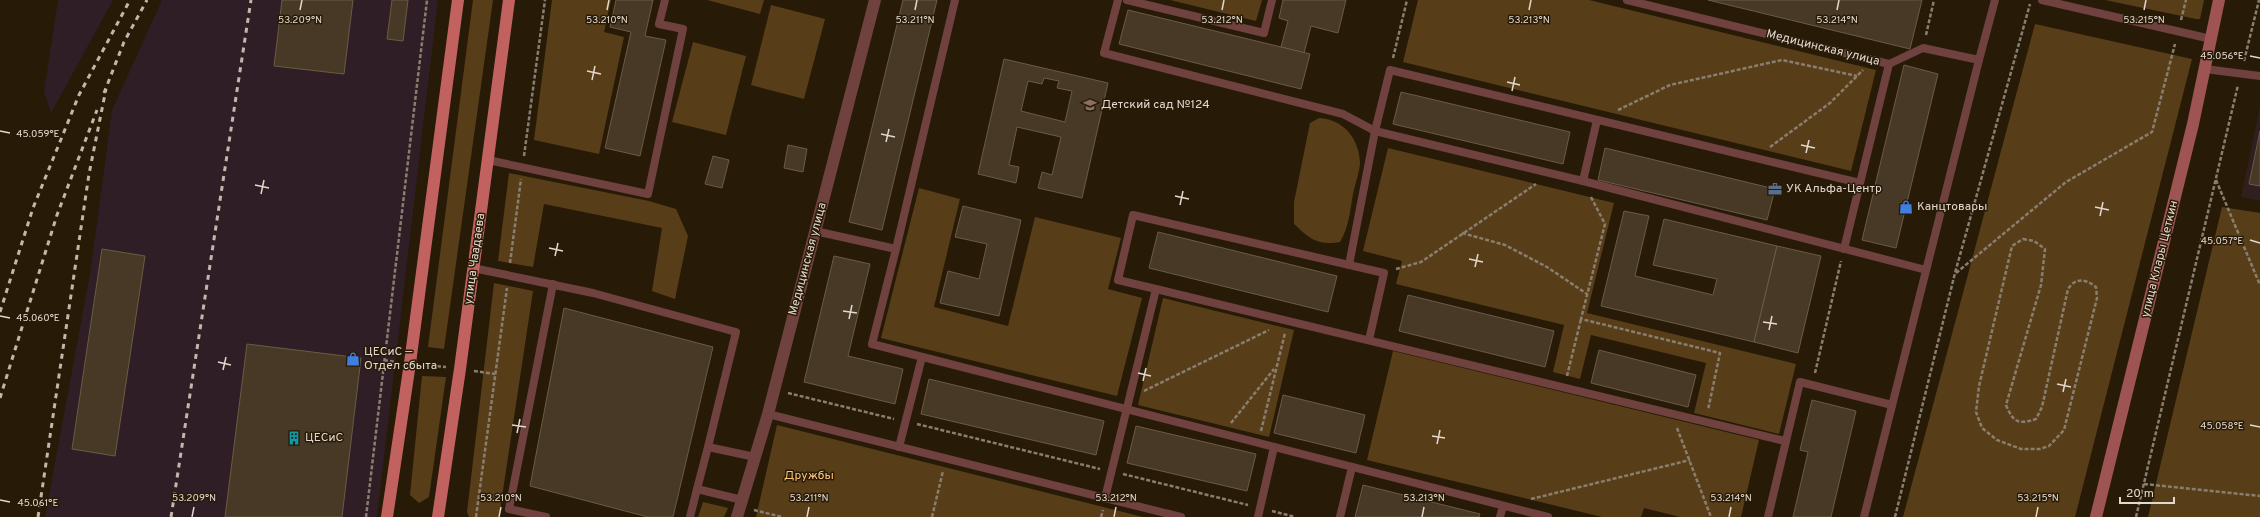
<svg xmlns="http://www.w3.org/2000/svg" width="2260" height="517" font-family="Overpass,sans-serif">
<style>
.commercial{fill:#311e1e}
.industrial{fill:#2f1e25}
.green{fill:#583e18}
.building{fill:#473925;stroke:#6b5b46;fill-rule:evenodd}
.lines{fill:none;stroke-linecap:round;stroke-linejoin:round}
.path{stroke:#897e6f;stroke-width:2.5;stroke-dasharray:4 2;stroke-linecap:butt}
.service{stroke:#6f413f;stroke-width:8}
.minor{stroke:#6f413f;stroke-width:12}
.secondary{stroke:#9e5452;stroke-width:12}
.primary{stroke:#c26260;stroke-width:12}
.rail{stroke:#c1b7aa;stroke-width:3;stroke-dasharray:5 5;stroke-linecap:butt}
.ticks{fill:none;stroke:#e2d8cd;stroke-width:1.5}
.labels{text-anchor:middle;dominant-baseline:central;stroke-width:3;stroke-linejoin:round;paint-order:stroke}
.street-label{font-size:12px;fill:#e2d8cd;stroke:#271a07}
.poi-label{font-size:12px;fill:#e2d8cd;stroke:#271a07;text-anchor:start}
.park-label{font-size:12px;fill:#ffc779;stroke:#271a07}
.ticks-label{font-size:10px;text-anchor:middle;fill:#e2d8cd;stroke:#271a07;stroke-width:3;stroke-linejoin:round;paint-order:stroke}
</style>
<rect width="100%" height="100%" fill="#271a07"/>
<polygon class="commercial" points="2260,106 2260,201 2241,197"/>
<g class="industrial">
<polygon points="58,0 113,0 51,113 44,92"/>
<polygon points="162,0 438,0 377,517 45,517 91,268 112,110"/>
</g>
<g class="green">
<polygon points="473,0 493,0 444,349 428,347"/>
<polygon points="552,0 611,0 604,32 624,37 599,154 534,140"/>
<polygon points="707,0 764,0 760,14"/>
<polygon points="1170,0 1262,0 1256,21"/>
<polygon points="1418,0 1589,0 1876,70 1851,171 1403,62"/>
<polygon points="2105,0 2204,0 2200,19 2196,19"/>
<polygon points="771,5 825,19 804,99 751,85"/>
<polygon points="2035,24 2192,59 2075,517 1903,517"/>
<polygon points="693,42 746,56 726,135 672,122"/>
<path d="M1319 118C1343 119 1360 139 1360 164 1359 174 1355 184 1353 194 1350 211 1349 227 1340 242 1318 246 1310 239 1294 224V202L1310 123Z"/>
<polygon points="1388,148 1614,203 1587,313 1796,364 1779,434 1694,413 1706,363 1591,335 1580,379 1553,372 1564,325 1396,284 1402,261 1363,251"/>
<polygon points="509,173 649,201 676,209 688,236 675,299 652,291 662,228 544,204 533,267 498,261"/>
<polygon points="919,188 960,199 934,307 1008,326 1035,217 1121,238 1108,289 1142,298 1117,396 881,338"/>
<polygon points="2222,207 2260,213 2260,517 2148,517"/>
<polygon points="494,283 533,291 499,517 469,517 467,512"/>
<polygon points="1163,298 1294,330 1269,437 1138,405"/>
<polygon points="1393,351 1759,440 1741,517 1680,517 1644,508 1641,517 1602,517 1367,460"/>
<polygon points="422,376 446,377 429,497 419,503 410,495"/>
<polygon points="777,425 1143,517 756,517"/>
<polygon points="703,502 728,508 724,517 698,517"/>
</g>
<g class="building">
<polygon points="282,0 353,0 344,74 274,66"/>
<polygon points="392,0 408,0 403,41 387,39"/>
<polygon points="616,0 653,0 645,36 666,40 640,156 605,148 631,32 610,27"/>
<polygon points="903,0 937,0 882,230 849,222"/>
<polygon points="1283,0 1346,0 1338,33 1311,26 1304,53 1281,47 1288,21 1279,18"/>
<polygon points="1708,0 1922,0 1910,49"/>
<polygon points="1128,10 1310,54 1301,89 1119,44"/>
<path d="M1004 59 1108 83 1082 198 1038 188 1042 172 1052 175 1061 137 1017 127 1009 165 1019 167 1016 183 978 174ZM1044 78 1059 81 1057 88 1072 91 1065 122 1021 111 1028 81 1042 84Z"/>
<polygon points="1904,65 1938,74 1896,248 1862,240"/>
<polygon points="1401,92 1570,132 1563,164 1393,124"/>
<polygon points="2260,131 2260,186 2249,184"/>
<polygon points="788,145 807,149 803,172 784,168"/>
<polygon points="1605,148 1775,189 1767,220 1598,180"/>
<polygon points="713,156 729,160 722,188 705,184"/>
<polygon points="963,206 1021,220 999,316 940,303 948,271 979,279 987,244 955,237"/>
<polygon points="1624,211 1649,216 1635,276 1713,295 1717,279 1653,265 1664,219 1777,246 1754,342 1601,306"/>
<polygon points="1158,232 1337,276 1328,312 1149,268"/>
<polygon points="1777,246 1821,256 1798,353 1754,342"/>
<polygon points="102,249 145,256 115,456 72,449"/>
<polygon points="834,256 870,264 848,356 903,369 895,404 804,382"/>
<polygon points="1408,295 1554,331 1545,367 1399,331"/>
<polygon points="564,308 713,347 673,517 648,517 530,486"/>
<polygon points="247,344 361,358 342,517 225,517"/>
<polygon points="1599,350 1696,375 1688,407 1591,383"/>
<polygon points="929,379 1104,421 1096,455 921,414"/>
<polygon points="1283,395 1365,415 1356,453 1274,433"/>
<polygon points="1812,400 1856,411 1831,517 1793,517 1808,452 1800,450"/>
<polygon points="1136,426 1256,454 1247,491 1127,463"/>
<polygon points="1363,485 1480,514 1479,517 1355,517"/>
</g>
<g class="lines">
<g class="path">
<polyline points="2181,20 2186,0"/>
<polyline points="1926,35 1934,0"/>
<polyline points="1393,58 1407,0"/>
<polyline points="2244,61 2259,0"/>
<polyline points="1618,110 1670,85 1782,60 1857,76"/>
<polyline points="1770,147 1830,103 1863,70"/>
<polyline points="524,156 545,0"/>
<polyline points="2216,180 2260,285"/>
<polyline points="1591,197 1605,224 1581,319 1720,353 1708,410"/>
<polyline points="1462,233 1505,245 1547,267 1587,294"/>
<path d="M2023 239 2034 241 2045 249 2041 285 2006 405C2013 422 2018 425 2036 419L2042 407 2068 289C2076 277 2086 279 2096 287L2097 298 2064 430 2049 446 2040 449H2021L1997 440 1982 428 1976 412 1979 386 2012 246Z"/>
<polyline points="510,263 521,179"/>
<polyline points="1396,269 1421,262 1536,184"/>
<polyline points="1956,273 2066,182 2152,132 2175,44"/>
<polyline points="384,360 396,362"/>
<polyline points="425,365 446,367"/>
<polyline points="474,371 495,374"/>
<polyline points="1815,373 1841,261"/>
<polyline points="1567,376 1581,319"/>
<polyline points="1144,391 1269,330"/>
<polyline points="788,393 894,419"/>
<polyline points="1231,423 1274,369"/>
<polyline points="917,424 1100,469"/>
<polyline points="1677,428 1711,517"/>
<polyline points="1261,431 1285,333"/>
<polyline points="1123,474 1248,505"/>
<polyline points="2144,484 2260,496"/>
<polyline points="1531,499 1690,460"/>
<polyline points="754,510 782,517"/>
<polyline points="1272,511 1295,517"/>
<polyline points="366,517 427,0"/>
<polyline points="476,517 507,288"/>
<polyline points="932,517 943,471"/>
<polyline points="1101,517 1103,510"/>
<polyline points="1895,517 1955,273 2030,4"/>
<polyline points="2136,517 2238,85"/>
</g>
<g class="service">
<polyline points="1118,0 1104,53 1343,114 1375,131 1583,181 1926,270"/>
<polyline points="1127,0 1264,33 1272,0"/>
<polyline points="1627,0 1889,64 1923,48 1979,60 1995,0"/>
<polyline points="2042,0 2211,39"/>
<polyline points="2205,69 2260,76"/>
<polyline points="488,160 648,194 683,29 659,24 665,0"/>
<polyline points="1583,181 1597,120"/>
<polyline points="815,231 896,249 955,0"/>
<polyline points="896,249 872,344 1548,517"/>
<polyline points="1844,249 1889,64"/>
<polyline points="1349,265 1375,131 1390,70 1860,183"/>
<polyline points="473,268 593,293 736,332 708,447 755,457"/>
<polyline points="1156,289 1118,280 1133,215 1384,273 1369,340"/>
<polyline points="768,414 1181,517"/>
<polyline points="708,447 697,489 742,500"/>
<polyline points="899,447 922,357"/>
<polyline points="1105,498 1156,289 1785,441"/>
<polyline points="546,517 509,509 553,284"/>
<polyline points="690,517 697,489"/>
<polyline points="1258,517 1274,447"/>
<polyline points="1340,517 1352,467"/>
<polyline points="1500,517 1503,506"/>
<polyline points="1768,517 1800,382 1892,405"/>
<polyline points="1864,517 1979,60"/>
</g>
<polyline class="minor" points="737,517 768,414 875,0"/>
<polyline class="secondary" points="2096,517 2193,124 2219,0"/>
<g class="primary">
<polyline points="387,517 410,363 458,0"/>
<polyline points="438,517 460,369 509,0"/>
</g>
<g class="rail">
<polyline points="104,93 124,42 147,0"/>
<polyline points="0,312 33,208 79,95 130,0"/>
<polyline points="0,398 57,215 97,110"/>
<polyline points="38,517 89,174 106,89"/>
<polyline points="171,517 251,0"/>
</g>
</g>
<path class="ticks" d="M300 10 302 0M607 10 609 0M915 10 917 0M1222 10 1224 0M1529 10 1531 0M1837 10 1839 0M2144 10 2146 0M2250 56 2260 58M587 71 601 74M592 80 595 66M1507 82 1520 85M1512 91 1515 77M0 131 10 133M881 134 895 137M886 142 889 129M1801 145 1815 148M1806 153 1809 140M255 185 269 188M261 194 264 180M1175 196 1189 199M1180 205 1183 191M2095 207 2109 210M2100 216 2103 202M2250 240 2260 243M549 248 563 251M555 256 558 243M1469 259 1483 262M1475 267 1478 254M843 311 857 313M0 316 10 318M849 319 852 305M1763 322 1777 324M1769 330 1772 316M218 362 231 365M223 370 226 357M1138 373 1151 376M1143 381 1146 368M2057 384 2071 387M2063 392 2066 379M512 425 526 427M2250 425 2260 427M517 433 520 419M1432 436 1445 438M1437 444 1440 430M0 500 10 502M192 517 194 507M499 517 501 507M807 517 809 507M1114 517 1116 507M1422 517 1424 507M1729 517 1731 507M2036 517 2038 507"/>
<defs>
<g id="school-bare" transform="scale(1.08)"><path d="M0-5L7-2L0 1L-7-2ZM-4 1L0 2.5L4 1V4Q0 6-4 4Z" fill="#8d6e63" stroke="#271a07" stroke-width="2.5" paint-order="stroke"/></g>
<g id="office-bare" transform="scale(1.08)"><path d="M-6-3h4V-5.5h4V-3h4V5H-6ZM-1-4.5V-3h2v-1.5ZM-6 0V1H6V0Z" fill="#5c6f8a" stroke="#271a07" stroke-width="2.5" paint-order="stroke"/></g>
<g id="shop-bare" transform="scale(1.08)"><path d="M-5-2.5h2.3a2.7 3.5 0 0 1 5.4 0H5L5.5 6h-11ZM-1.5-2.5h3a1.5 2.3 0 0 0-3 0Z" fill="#3f7fe0" stroke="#271a07" stroke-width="2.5" paint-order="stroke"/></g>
<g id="building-bare" transform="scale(1.08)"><path d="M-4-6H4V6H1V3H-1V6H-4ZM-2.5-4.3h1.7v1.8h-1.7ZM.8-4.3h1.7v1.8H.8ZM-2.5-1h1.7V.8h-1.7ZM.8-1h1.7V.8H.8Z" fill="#0f9aa8" stroke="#271a07" stroke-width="2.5" paint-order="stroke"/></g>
</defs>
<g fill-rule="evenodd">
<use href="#school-bare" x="1090" y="105"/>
<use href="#office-bare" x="1775" y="189"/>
<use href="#shop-bare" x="1906" y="207"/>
<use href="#shop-bare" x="353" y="359"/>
<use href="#building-bare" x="294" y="438"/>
</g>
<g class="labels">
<g class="street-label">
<text transform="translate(1823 48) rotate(14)">Медицинская улица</text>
<text transform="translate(475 259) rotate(-82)">улица Чаадаева</text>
<text transform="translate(808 259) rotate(-75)">Медицинская улица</text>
<text transform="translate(2160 259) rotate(-76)">улица Клары Цеткин</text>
</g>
<g class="poi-label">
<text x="1101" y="105">Детский сад №124</text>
<text x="1786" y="189">УК Альфа-Центр</text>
<text x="1917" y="207">Канцтовары</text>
<text x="364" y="352">ЦЕСиС —<tspan x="364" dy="14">Отдел сбыта</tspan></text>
<text x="305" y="438">ЦЕСиС</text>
</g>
<g class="park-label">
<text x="809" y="476">Дружбы</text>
</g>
</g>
<g class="ticks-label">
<text x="300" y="23">53.209°N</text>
<text x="607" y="23">53.210°N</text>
<text x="915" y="23">53.211°N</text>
<text x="1222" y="23">53.212°N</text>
<text x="1529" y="23">53.213°N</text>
<text x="1837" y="23">53.214°N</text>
<text x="2144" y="23">53.215°N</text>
<text x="2222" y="59">45.056°E</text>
<text x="38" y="137">45.059°E</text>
<text x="2222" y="244">45.057°E</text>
<text x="38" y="321">45.060°E</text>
<text x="2222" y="429">45.058°E</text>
<text x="194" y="501">53.209°N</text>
<text x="501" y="501">53.210°N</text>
<text x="809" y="501">53.211°N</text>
<text x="1116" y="501">53.212°N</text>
<text x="1424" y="501">53.213°N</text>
<text x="1731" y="501">53.214°N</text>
<text x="2038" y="501">53.215°N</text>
<text x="38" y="506">45.061°E</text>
</g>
<path d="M2120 497v6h54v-6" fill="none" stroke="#e2d8cd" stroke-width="2"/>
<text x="2126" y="497" font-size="12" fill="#e2d8cd" stroke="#271a07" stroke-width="3" paint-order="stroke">20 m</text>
</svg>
